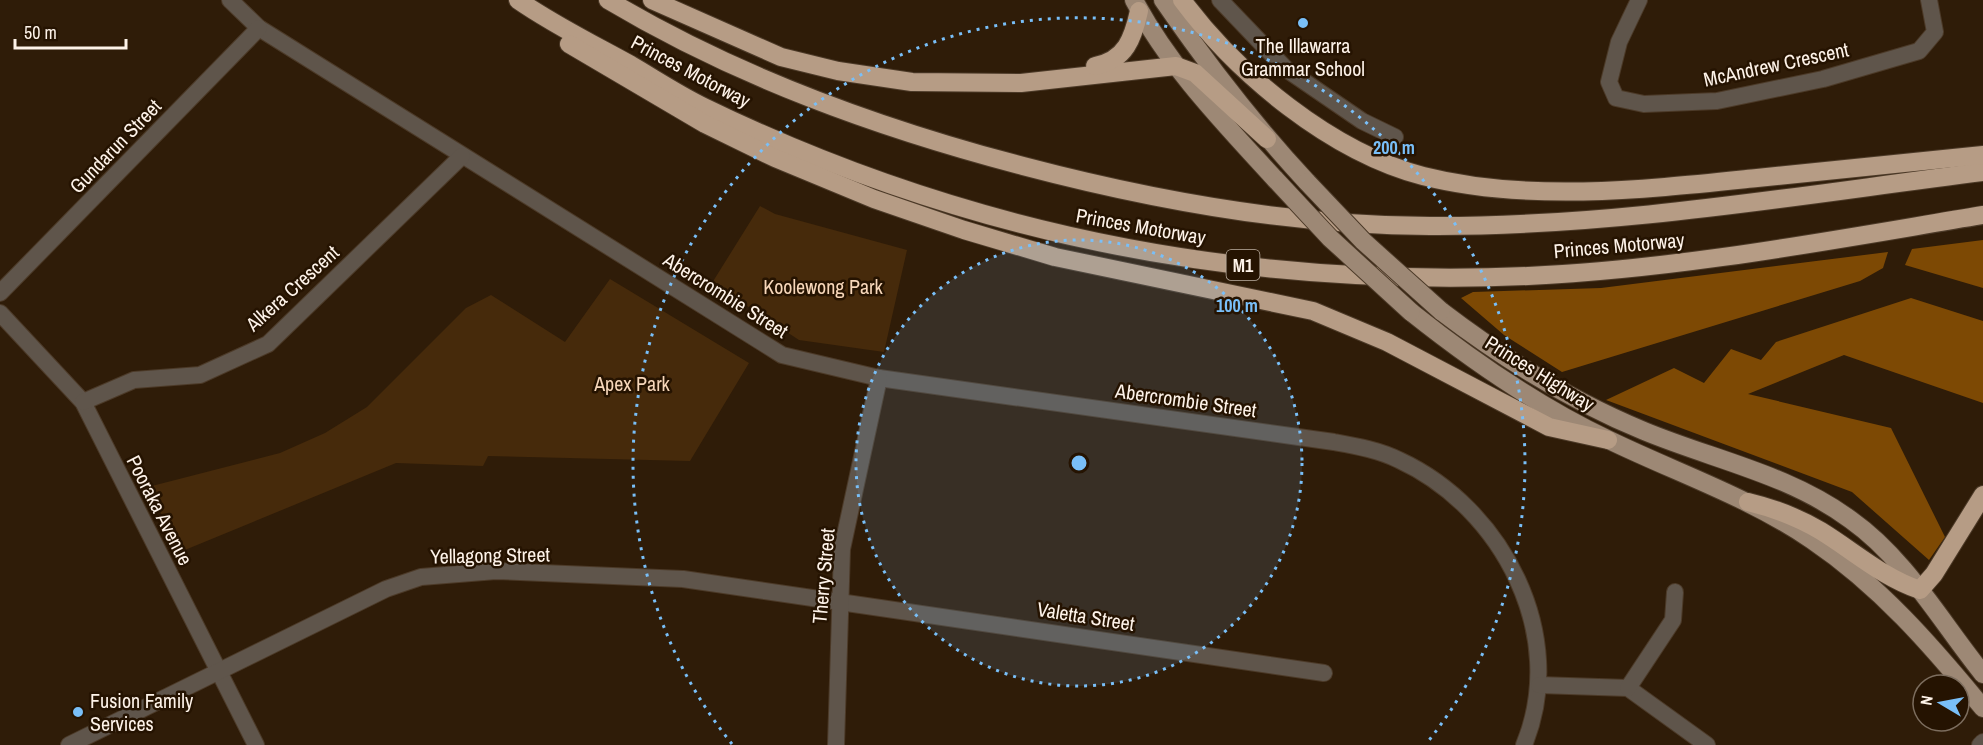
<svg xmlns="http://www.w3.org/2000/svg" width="1983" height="745" font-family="'Archivo Narrow',sans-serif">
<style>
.green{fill:#462a0b}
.forest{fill:#7d4904}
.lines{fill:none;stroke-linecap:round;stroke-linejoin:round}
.minor-casing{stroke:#4c3a28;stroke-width:18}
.major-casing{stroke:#4c3a28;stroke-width:20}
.highway-casing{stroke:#4c3a28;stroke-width:20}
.minor{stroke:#5f554b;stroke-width:16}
.major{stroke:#9d8875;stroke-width:18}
.highway{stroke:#b69c85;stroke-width:18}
.major-bridge-casing{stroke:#4c3a28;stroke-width:20;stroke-linecap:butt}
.major-bridge{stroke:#9d8875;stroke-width:18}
.ring{fill:none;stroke:#79bff8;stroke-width:3;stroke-dasharray:3 6}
.poi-dot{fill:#79bff8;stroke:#251301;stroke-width:2}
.labels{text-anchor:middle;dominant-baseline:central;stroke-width:5;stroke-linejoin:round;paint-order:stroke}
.shield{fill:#251301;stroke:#bdb0a3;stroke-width:1.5}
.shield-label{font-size:18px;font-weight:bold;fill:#fef3e9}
.poi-label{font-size:20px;fill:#fef3e9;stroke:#251301}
.street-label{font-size:20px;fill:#fef3e9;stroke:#251301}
.park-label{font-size:20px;fill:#f7d7ba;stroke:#251301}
.centre{fill:#79bff8;stroke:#251301;stroke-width:3}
.ring-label{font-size:18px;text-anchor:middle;font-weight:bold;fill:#79bff8;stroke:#251301;stroke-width:5;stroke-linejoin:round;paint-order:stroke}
</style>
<rect width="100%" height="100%" fill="#2f1c08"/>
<g class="green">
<polygon points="760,206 775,214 907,250 884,352 799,340 712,283"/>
<polygon points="610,279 749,363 690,461 488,456 483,466 396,463 180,552 148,487 280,453 325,433 367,407 466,308 491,295 565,342"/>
</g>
<g class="forest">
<polygon points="1983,240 1983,288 1905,265 1912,249"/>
<polygon points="1888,252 1883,268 1860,281 1562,372 1504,335 1461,298 1473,292 1601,288"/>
<polygon points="1911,298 1983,321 1983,403 1844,355 1748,394 1891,428 1945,537 1929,560 1852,492 1606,400 1674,368 1704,383 1731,349 1761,360 1776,342"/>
</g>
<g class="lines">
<g class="minor-casing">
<g id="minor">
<path d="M230 0 259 28 782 355 879 378 1334 442C1356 446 1379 450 1399 460 1503 508 1569 636 1524 745"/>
<polyline points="1220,0 1286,69 1362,121 1395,137"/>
<polyline points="1639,0 1619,42 1609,82 1616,98 1644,104 1717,101 1823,79 1919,51 1935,32 1929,0"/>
<polyline points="0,293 259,28"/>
<polyline points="0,313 83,402 256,745"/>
<polyline points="83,402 134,380 200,375 268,344 462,156"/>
<polyline points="1539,685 1628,688 1707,745"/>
<polyline points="1628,688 1673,620 1675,592"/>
<polyline points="69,745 386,589 421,577 496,571 683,579 1324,673"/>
<polyline points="836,745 842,549 879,378"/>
<polyline points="1980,745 1983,742"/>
</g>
</g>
<g class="major-casing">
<g id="major">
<path d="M1134 0C1170 68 1224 123 1275 179"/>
<path d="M1163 0C1207 64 1254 125 1307 182"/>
<path d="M1441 311C1504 359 1571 401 1644 431 1714 460 1789 474 1851 520 1906 559 1941 622 1983 674"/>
<path d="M1411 312C1470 359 1541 408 1609 440 1677 473 1749 497 1812 540 1880 586 1931 645 1983 708"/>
</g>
</g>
<g class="highway-casing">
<g id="highway">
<path d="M518 0C554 25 593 44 631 65 655 79 679 95 704 107 963 233 1240 288 1528 276 1681 269 1832 240 1983 215"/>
<path d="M608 0C737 77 878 128 1023 166 1156 201 1293 226 1430 226 1616 227 1800 195 1983 172"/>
<polyline points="652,0 781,57 838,71 912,82 1021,83 1176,66 1195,73 1267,139"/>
<path d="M1182 0C1237 74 1331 152 1423 176 1529 203 1650 189 1757 178 1832 170 1908 163 1983 155"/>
<polyline points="569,44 705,124 775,158 874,199 964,230 1055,257 1313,311 1387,342 1549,427 1608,440"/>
<path d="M1095 66C1126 60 1133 38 1139 11"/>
<path d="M1748 502C1773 508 1799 518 1821 531 1855 552 1882 577 1920 590L1934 574 1983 495"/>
</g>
</g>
<use href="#minor" class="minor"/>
<use href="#major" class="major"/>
<use href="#highway" class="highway"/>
<g class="major-bridge-casing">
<g id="major-bridge">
<polyline points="1275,179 1330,238 1411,312"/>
<polyline points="1307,182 1363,241 1441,311"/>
</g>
</g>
<use href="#major-bridge" class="major-bridge"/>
</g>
<circle cx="1079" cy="463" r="223" fill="#79bff8" fill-opacity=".12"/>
<g class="ring">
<circle cx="1079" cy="463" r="223"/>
<path d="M732 744A446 446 0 1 1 1426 744"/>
</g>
<g class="poi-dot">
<circle cx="1303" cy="23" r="6"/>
<circle cx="78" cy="712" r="6"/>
</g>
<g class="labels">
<rect class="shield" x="1226.5" y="250" width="33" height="30" rx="4.5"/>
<g class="shield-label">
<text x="1243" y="265">M1</text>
</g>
<g class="poi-label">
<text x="1303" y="45">The Illawarra<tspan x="1303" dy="23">Grammar School</tspan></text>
<text x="90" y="700" text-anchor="start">Fusion Family<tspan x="90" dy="23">Services</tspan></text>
</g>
<g class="street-label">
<text transform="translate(1776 64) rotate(-12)">McAndrew Crescent</text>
<text transform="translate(691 71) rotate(28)">Princes Motorway</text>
<text transform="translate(115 146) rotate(-46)">Gundarun Street</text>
<text transform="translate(1141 226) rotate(10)">Princes Motorway</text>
<text transform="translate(1619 245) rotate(-5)">Princes Motorway</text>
<text transform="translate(292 288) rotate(-42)">Alkera Crescent</text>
<text transform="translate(726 295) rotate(32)">Abercrombie Street</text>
<text transform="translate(1540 373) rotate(32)">Princes Highway</text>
<text transform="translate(1186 400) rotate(8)">Abercrombie Street</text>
<text transform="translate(160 510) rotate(63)">Pooraka Avenue</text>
<text transform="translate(490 555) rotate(-1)">Yellagong Street</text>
<text transform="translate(823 576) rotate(-85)">Therry Street</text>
<text transform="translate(1086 616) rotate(9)">Valetta Street</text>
</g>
<g class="park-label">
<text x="823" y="286">Koolewong Park</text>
<text x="632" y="383">Apex Park</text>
</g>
</g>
<circle cx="1079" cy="463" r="9" class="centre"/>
<g class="ring-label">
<text x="1394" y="154">200 m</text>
<text x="1237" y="312">100 m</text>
</g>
<g transform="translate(1941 703) rotate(280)"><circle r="28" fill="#251301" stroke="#7c6d5e" stroke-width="1.5"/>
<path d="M0-4.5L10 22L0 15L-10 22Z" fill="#79bff8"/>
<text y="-9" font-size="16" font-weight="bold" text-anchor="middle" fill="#fef3e9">N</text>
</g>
<path d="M15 39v9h111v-9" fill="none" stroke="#fef3e9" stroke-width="3"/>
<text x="24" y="39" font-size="18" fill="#fef3e9" stroke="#251301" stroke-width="4.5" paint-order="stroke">50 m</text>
</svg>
